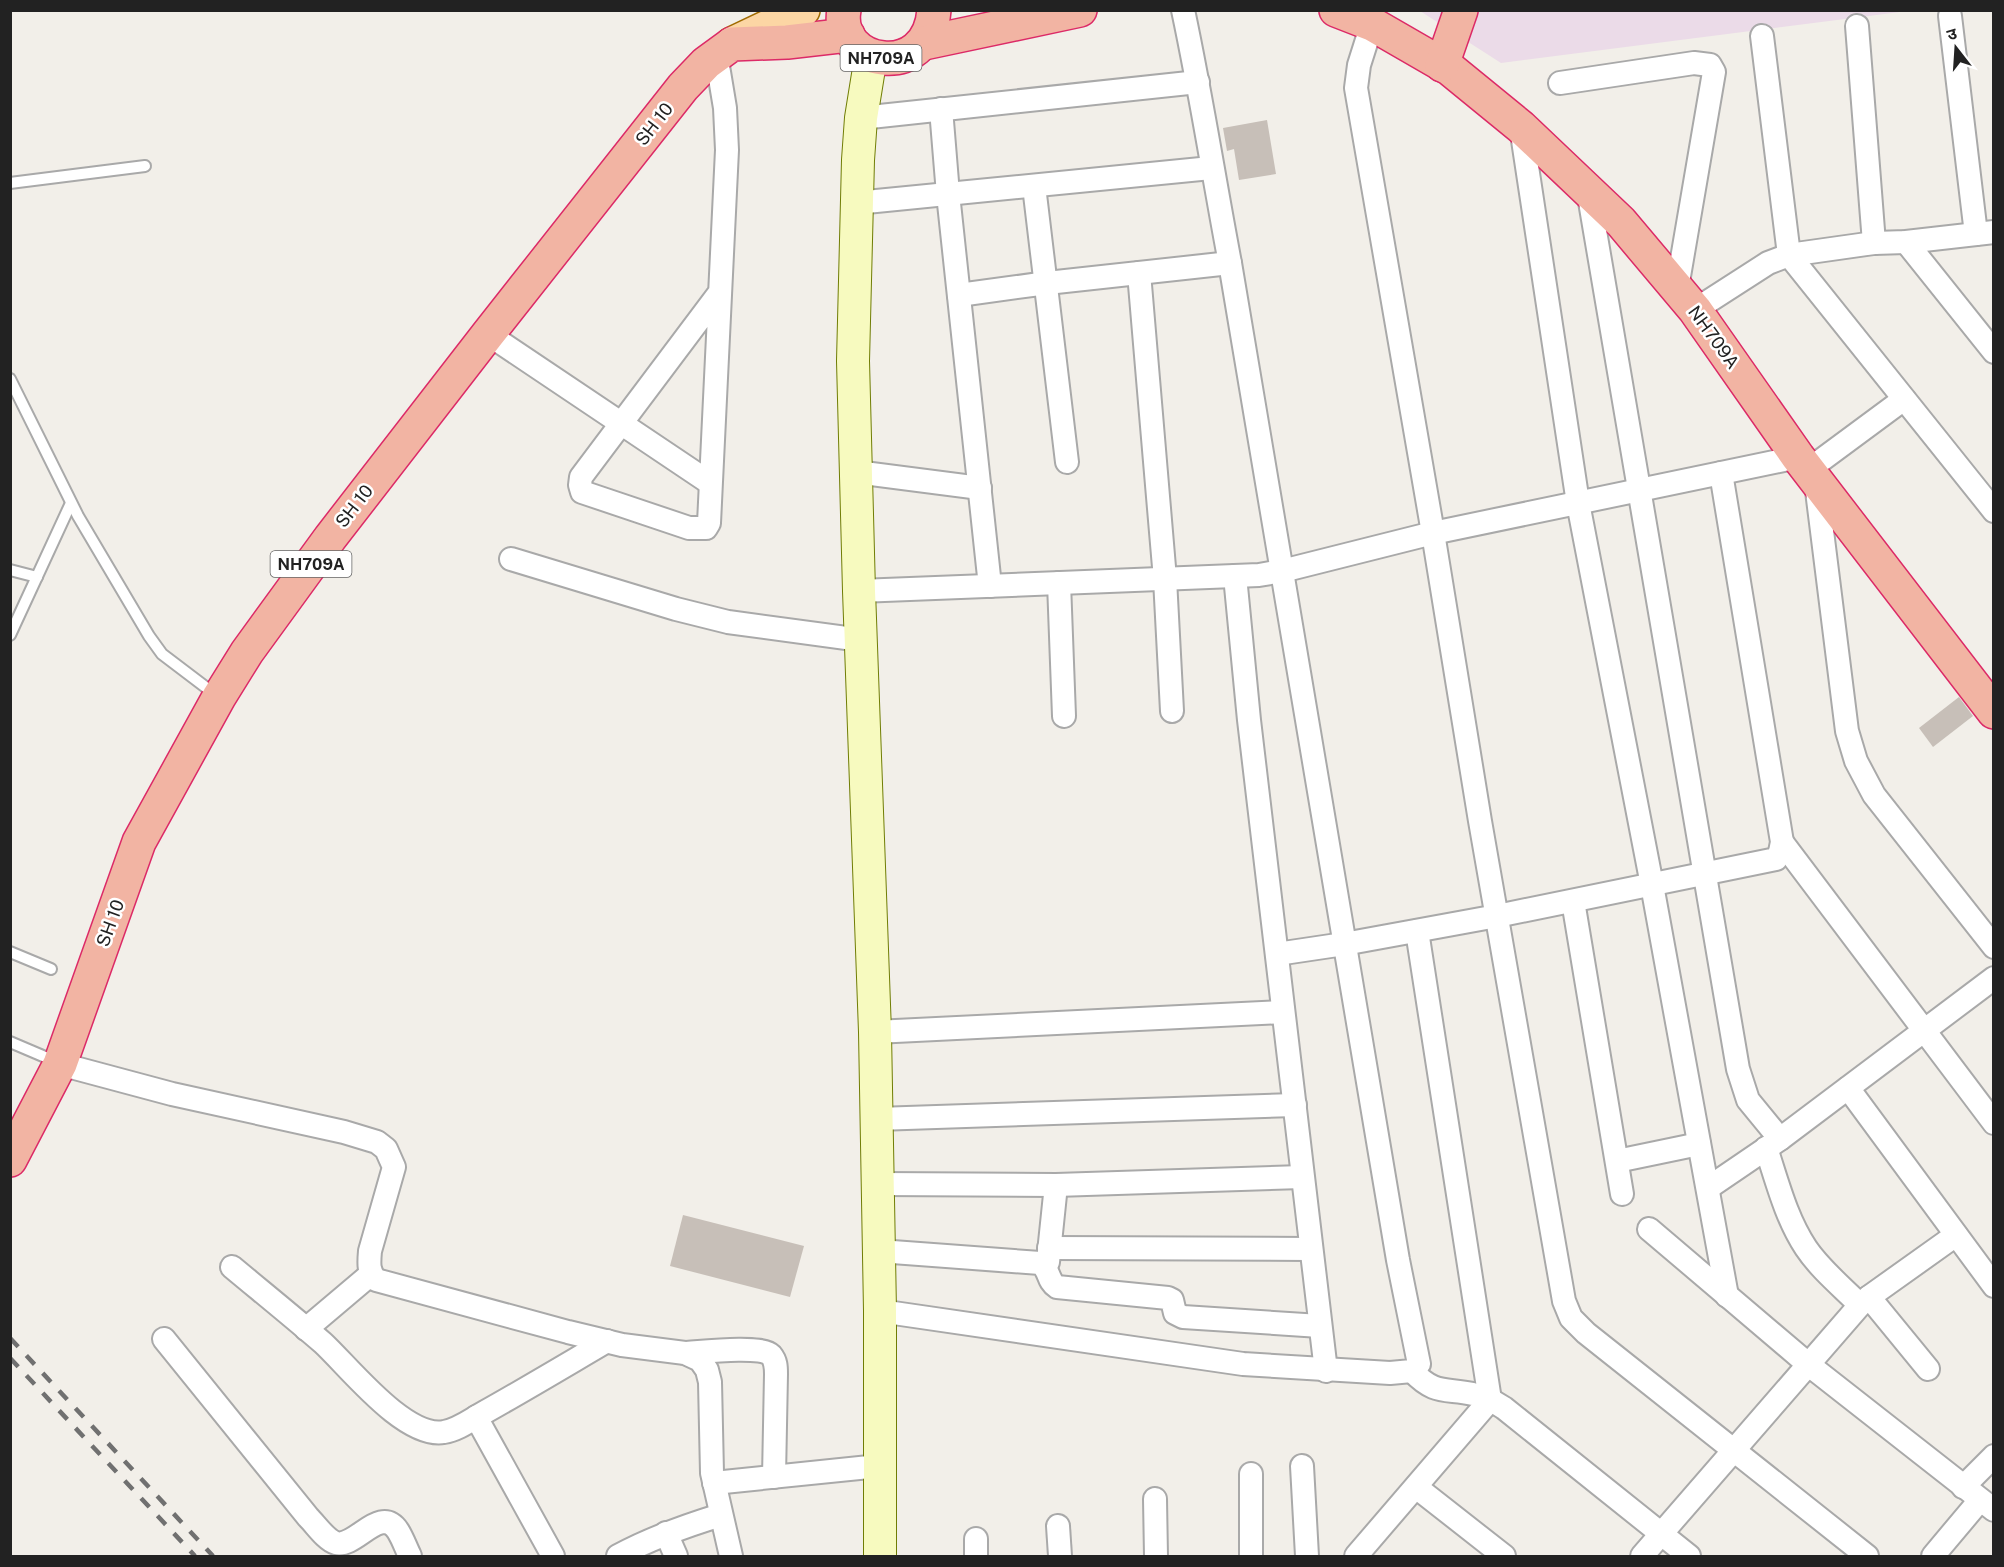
<svg xmlns="http://www.w3.org/2000/svg" width="2004" height="1567" font-family="'Public Sans','Noto Sans Devanagari',sans-serif">
<style>
.industrial{fill:#ebdbe8}
.building{fill:#c7bfb8}
.lines{fill:none;stroke-linecap:round;stroke-linejoin:round}
.service-casing{stroke:#a9a9a9;stroke-width:14}
.minor-casing{stroke:#a9a9a9;stroke-width:26}
.secondary-casing{stroke:#707d05;stroke-width:34}
.primary-casing{stroke:#a06b00;stroke-width:36}
.trunk-casing{stroke:#dc2a67;stroke-width:36}
.service{stroke:#fff;stroke-width:10}
.minor{stroke:#fff;stroke-width:22}
.secondary{stroke:#f7fabf;stroke-width:32}
.primary{stroke:#fcd6a4;stroke-width:33}
.trunk{stroke:#f2b4a3;stroke-width:33}
.rail{stroke:#707070;stroke-width:4.5;stroke-dasharray:12 12;stroke-linecap:butt}
.labels{text-anchor:middle;dominant-baseline:central;stroke-width:5;stroke-linejoin:round;paint-order:stroke}
.shield{fill:#fff;stroke:#646464;stroke-width:1.5}
.shield-label{font-size:16px;font-weight:bold;fill:#222}
.street-label{font-size:18px;fill:#222;stroke:#fff}
</style>
<rect width="100%" height="100%" fill="#f2efe9"/>
<polygon class="industrial" points="1420,11 1908,11 1501,63"/>
<g class="building">
<polygon points="1267,120 1276,174 1239,180 1234,149 1227,151 1223,128"/>
<polygon points="1959,697 1973,716 1933,747 1919,728"/>
<polygon points="683,1215 804,1246 790,1297 670,1266"/>
</g>
<g class="lines">
<g class="service-casing">
<g id="service">
<polyline points="10,183 145,166"/>
<polyline points="10,379 78,516 149,636 162,654 216,695"/>
<polyline points="10,570 37,577"/>
<polyline points="10,635 71,503"/>
<polyline points="10,952 51,969"/>
<polyline points="10,1042 57,1062"/>
</g>
</g>
<g class="minor-casing">
<g id="minor">
<polyline points="1950,16 1976,234"/>
<polyline points="1372,24 1359,65 1356,88 1433,533 1480,821 1564,1301 1571,1318 1586,1333 1867,1556"/>
<polyline points="1857,26 1874,243"/>
<polyline points="1762,36 1789,255 1994,511"/>
<polyline points="716,54 725,108 727,150 709,523 706,528 689,528 582,492 580,485 581,477 720,292"/>
<polyline points="1560,83 1694,63 1710,65 1714,72 1677,288"/>
<polyline points="941,109 948,194 990,586"/>
<polyline points="861,118 1198,82"/>
<polyline points="1521,127 1578,503 1652,885 1727,1296"/>
<polyline points="1034,186 1067,462"/>
<polyline points="1588,190 1738,1069 1748,1100 1780,1139"/>
<polyline points="856,203 1211,168"/>
<polyline points="1906,242 1994,352"/>
<polyline points="1139,273 1165,579 1172,711"/>
<polyline points="959,295 1047,283 1230,263"/>
<polyline points="1695,310 1768,263 1789,255 1874,243 1906,242 1994,232"/>
<polyline points="488,334 710,483"/>
<polyline points="1808,470 1904,399"/>
<polyline points="856,472 980,488"/>
<polyline points="1816,483 1847,731 1856,761 1874,795 1994,947"/>
<polyline points="511,559 676,609 728,622 861,640"/>
<polyline points="1235,576 1249,720 1326,1371"/>
<polyline points="1059,583 1064,716"/>
<polyline points="859,591 1259,575 1282,571 1433,533 1798,457"/>
<polyline points="1782,842 1994,1123"/>
<polyline points="1573,901 1622,1194"/>
<polyline points="1277,954 1344,944 1497,916 1776,859 1780,852 1782,842 1721,473"/>
<polyline points="875,1032 1283,1012"/>
<path d="M60 1064 172 1094 344 1132 377 1142 386 1149 394 1167 370 1251C369 1263 368 1271 376 1280L568 1332 622 1345 685 1353 700 1360 707 1370 710 1382 712 1473 731 1556"/>
<polyline points="1848,1088 1994,1286"/>
<polyline points="877,1119 1295,1105"/>
<path d="M1766 1148C1777 1181 1786 1218 1806 1248 1820 1269 1842 1287 1860 1305"/>
<polyline points="1617,1161 1699,1144"/>
<polyline points="878,1184 1056,1185 1302,1177"/>
<polyline points="1708,1188 1780,1139 1994,978"/>
<polyline points="1649,1229 1809,1365 1994,1510"/>
<polyline points="1049,1248 1310,1249"/>
<path d="M879 1251 1040 1263C1050 1269 1047 1281 1057 1287L1168 1298 1172 1300 1175 1313 1183 1317 1320 1326"/>
<polyline points="1048,1262 1056,1185"/>
<path d="M232 1267C262 1292 293 1317 323 1343 349 1367 405 1439 444 1432 458 1430 472 1419 485 1412 526 1389 566 1365 607 1341"/>
<polyline points="1869,1297 1928,1369"/>
<path d="M880 1311 1243 1364 1390 1373 1412 1371 1419 1364 1398 1260 1230 263C1214 179 1201 94 1183 10"/>
<polyline points="306,1329 371,1274"/>
<path d="M164 1339 308 1517C316 1525 326 1540 336 1543 356 1548 380 1504 398 1531 403 1539 406 1548 410 1556"/>
<path d="M685 1353C701 1352 762 1345 771 1355 776 1361 776 1367 776 1374L774 1477"/>
<path d="M1412 1371C1435 1395 1444 1388 1473 1394 1485 1396 1495 1402 1504 1408L1689 1556"/>
<polyline points="476,1417 553,1556"/>
<polyline points="1302,1466 1307,1556"/>
<polyline points="714,1483 879,1466"/>
<polyline points="1416,1487 1504,1556"/>
<polyline points="1963,1487 1994,1456"/>
<polyline points="1155,1499 1156,1556"/>
<polyline points="1058,1526 1060,1556"/>
<polyline points="666,1533 676,1556"/>
<polyline points="976,1539 976,1556"/>
<path d="M618 1556C651 1538 685 1526 721 1515"/>
<polyline points="1251,1556 1251,1474"/>
<polyline points="1356,1556 1490,1400 1417,931"/>
<polyline points="1642,1556 1860,1305 1869,1297 1956,1235"/>
<polyline points="1933,1556 1980,1500"/>
</g>
</g>
<g class="secondary-casing">
<polyline id="secondary" points="871,56 861,118 858,160 853,361 859,591 875,1032 880,1311 880,1556"/>
</g>
<g class="primary-casing">
<polyline id="primary" points="732,44 803,10"/>
</g>
<g class="trunk-casing">
<g id="trunk">
<path d="M844 10C834 64 928 84 934 10"/>
<polyline points="1336,10 1372,24 1450,69 1521,127 1621,222 1695,310 1798,457 1994,712"/>
<polyline points="924,43 1080,10"/>
<polyline points="1442,65 1461,10"/>
<polyline points="10,1160 60,1064 139,842 219,697 247,652 330,538 488,334 683,87 706,63 732,44 787,42 848,35"/>
</g>
</g>
<use href="#service" class="service"/>
<use href="#minor" class="minor"/>
<use href="#secondary" class="secondary"/>
<use href="#primary" class="primary"/>
<use href="#trunk" class="trunk"/>
<g class="rail">
<polyline points="10,1338 213,1556"/>
<polyline points="10,1358 195,1556"/>
</g>
</g>
<g class="labels">
<g class="shield">
<rect x="840.5" y="45" width="81" height="26" rx="4.5"/>
<rect x="270.5" y="551" width="81" height="26" rx="4.5"/>
</g>
<g class="shield-label">
<text x="881" y="58">NH709A</text>
<text x="311" y="564">NH709A</text>
</g>
<g class="street-label">
<text transform="translate(654 124) rotate(-52)">SH 10</text>
<text transform="translate(1714 337) rotate(54)">NH709A</text>
<text transform="translate(354 506) rotate(-52)">SH 10</text>
<text transform="translate(110 923) rotate(-70)">SH 10</text>
</g>
</g>
<rect width="2004" height="1567" fill="none" stroke="#222222" stroke-width="24"/>
<g transform="translate(1956 48) rotate(343)" stroke="#ffffff" stroke-width="4.5" paint-order="stroke">
<path d="M0-4.5L10 22L0 15L-10 22Z" fill="#222222"/>
<text y="-9" font-size="16" font-weight="bold" text-anchor="middle" fill="#222222">उ</text>
</g>
</svg>
